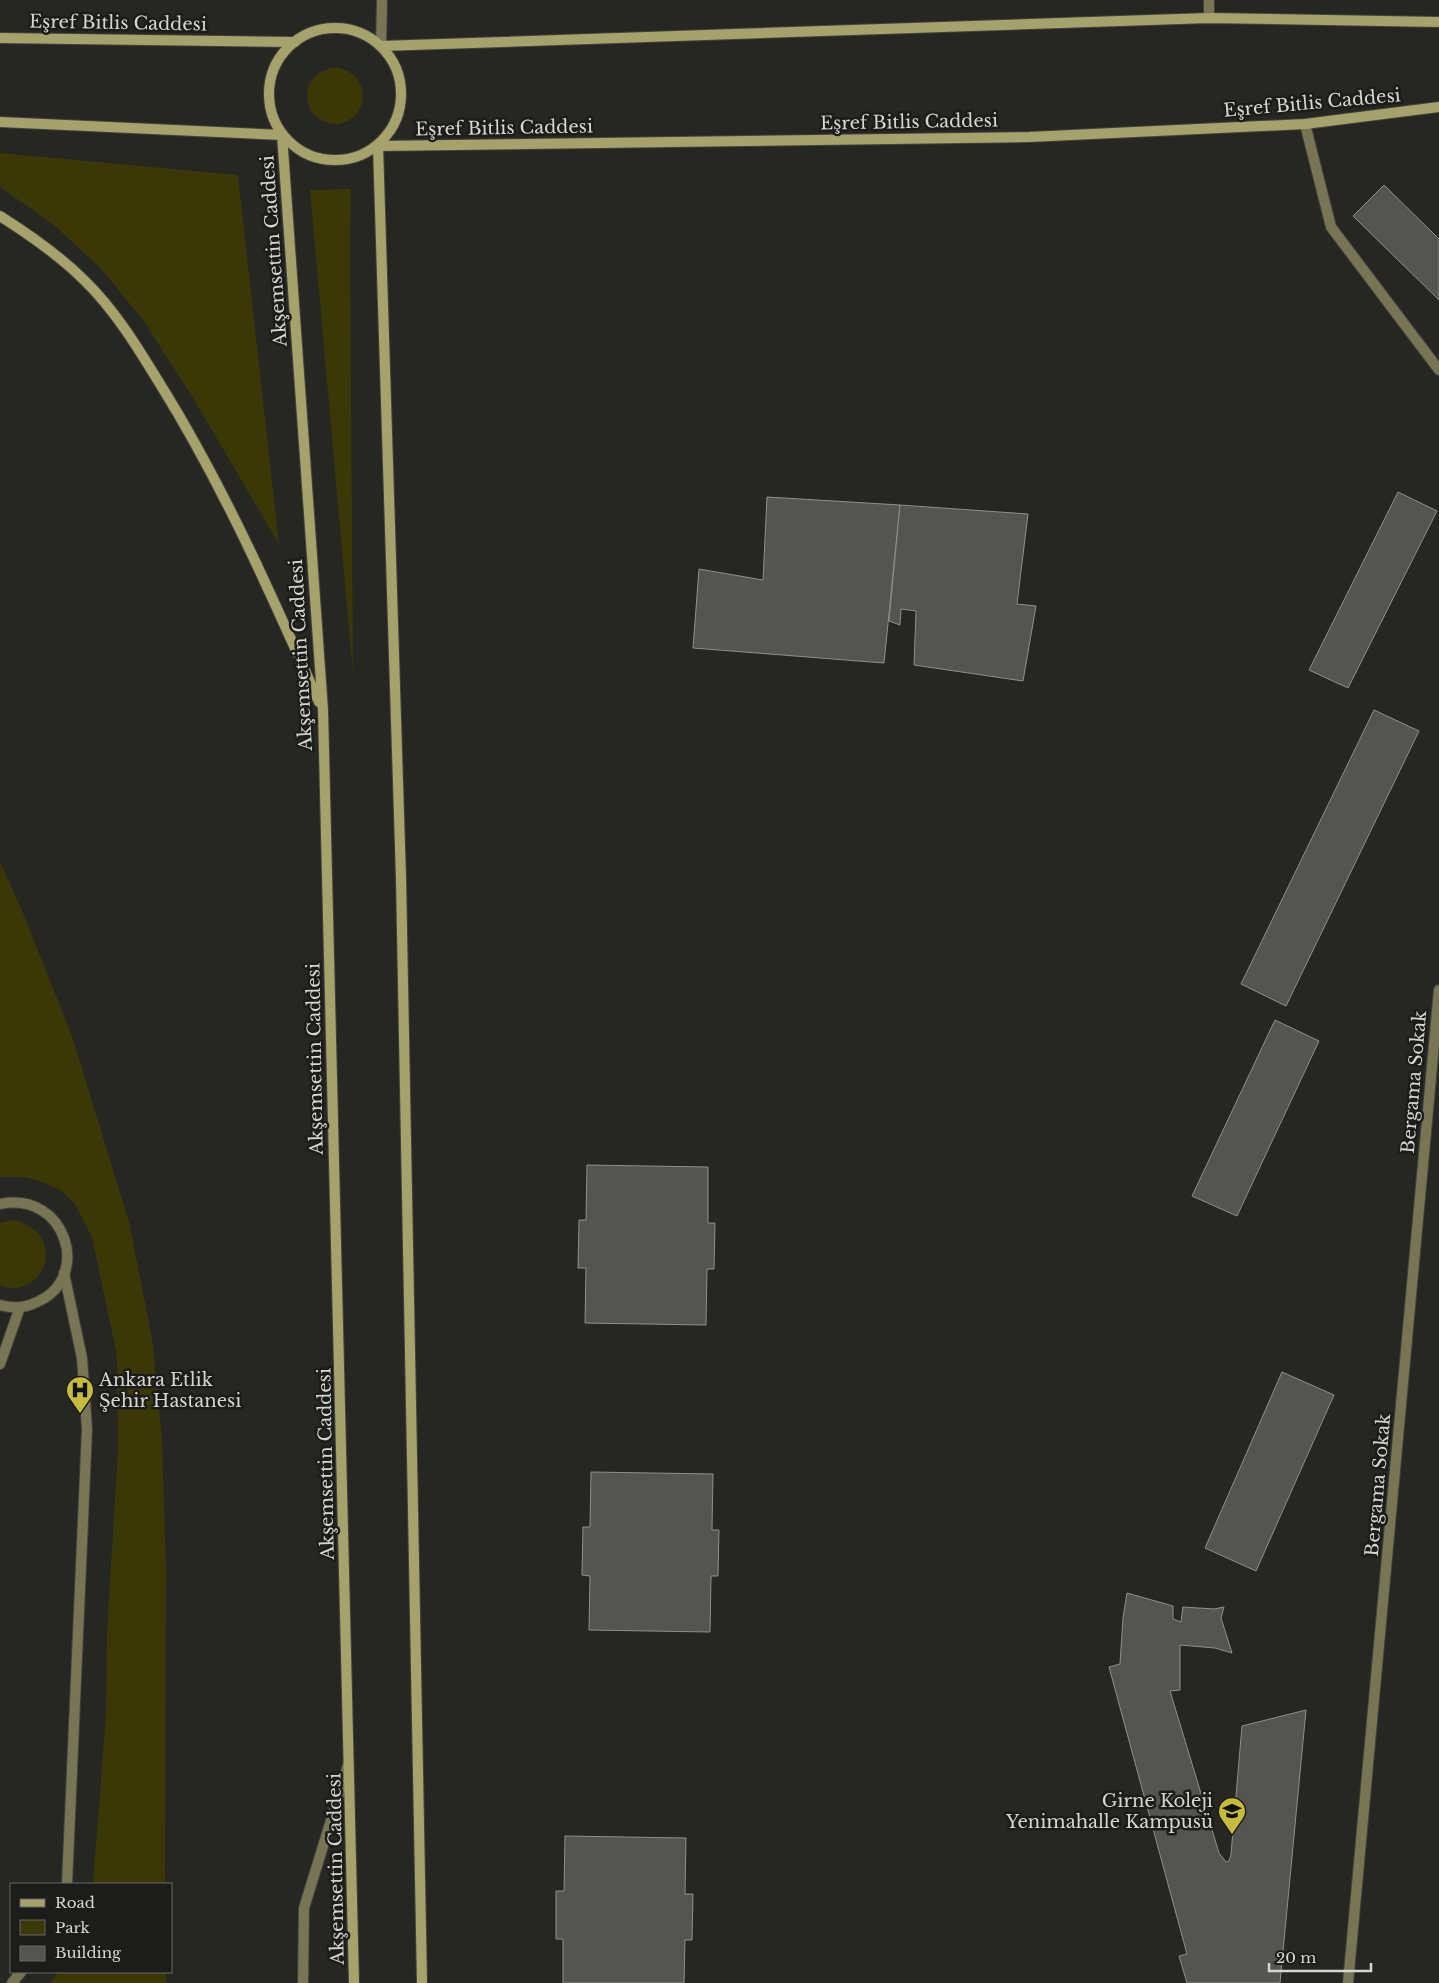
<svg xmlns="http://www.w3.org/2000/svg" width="1439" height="1983" font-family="'Libre Baskerville',serif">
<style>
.green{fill:#3b3808}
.building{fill:#545451;stroke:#8f8f8c}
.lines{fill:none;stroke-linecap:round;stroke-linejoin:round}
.service-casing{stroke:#42423f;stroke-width:12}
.minor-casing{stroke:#42423f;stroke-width:12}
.secondary-casing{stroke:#42423f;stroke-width:12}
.service{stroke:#777553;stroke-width:10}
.minor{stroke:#777553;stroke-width:10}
.secondary{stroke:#a6a26b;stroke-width:10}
.labels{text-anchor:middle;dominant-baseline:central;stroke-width:5;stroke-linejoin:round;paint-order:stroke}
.street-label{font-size:18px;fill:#d5d5d3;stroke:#1c1c1a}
.poi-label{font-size:18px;fill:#d5d5d3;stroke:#1c1c1a;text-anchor:start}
</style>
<rect width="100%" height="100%" fill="#262623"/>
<g class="green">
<circle cx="335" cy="96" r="28"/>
<polygon points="0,153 238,175 279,544 193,398 143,320 101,269 55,226 0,187"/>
<polygon points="351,189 350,243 353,674 310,190"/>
<polygon points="0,862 21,908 72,1036 129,1222 152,1338 162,1439 166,1568 165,1884 93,1884 106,1714 107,1631 118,1449 117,1356 92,1237 75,1204 60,1190 37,1180 23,1177 0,1177"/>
<path d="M13 1220C69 1232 46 1301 0 1286V1223Z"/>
<polygon points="59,1972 166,1972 166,1983 50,1983"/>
</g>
<g class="building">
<polygon points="1384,185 1439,239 1439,300 1353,216"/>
<polygon points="1398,492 1437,511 1348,688 1309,670"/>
<polygon points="767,497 900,505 884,663 693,648 699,569 763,580"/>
<polygon points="900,505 1028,514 1017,604 1036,606 1023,681 914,665 916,611 901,609 900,625 889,621"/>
<polygon points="1374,710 1419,731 1286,1006 1241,984"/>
<polygon points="1275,1020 1319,1041 1237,1216 1192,1196"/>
<polygon points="587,1165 708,1167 708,1223 715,1223 714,1269 707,1269 706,1325 585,1323 586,1268 578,1268 579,1220 586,1220"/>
<polygon points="1282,1372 1334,1395 1256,1571 1205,1548"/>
<polygon points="591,1472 713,1474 712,1530 719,1530 718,1576 711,1576 710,1632 589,1630 590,1576 582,1575 583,1527 590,1527"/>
<polygon points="1127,1593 1173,1606 1173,1619 1181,1622 1183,1607 1214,1609 1224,1607 1221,1618 1232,1653 1215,1648 1180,1645 1180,1690 1170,1691 1219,1853 1226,1862 1229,1861 1231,1854 1242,1726 1306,1710 1280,1983 1187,1983 1179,1956 1187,1954 1109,1667 1120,1664 1123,1618"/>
<polygon points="565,1836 686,1838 685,1894 693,1894 692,1940 685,1940 684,1983 563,1983 563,1939 556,1939 556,1891 564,1891"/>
</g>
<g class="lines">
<g class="service-casing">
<g id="service">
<path d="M0 1204C66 1190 93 1278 37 1302 25 1308 13 1309 0 1305"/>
<polyline points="64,1273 82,1358 87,1429 67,1884"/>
<polyline points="0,1364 20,1307"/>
<polyline points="12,1983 21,1972"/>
<polyline points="303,1983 304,1908 348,1765"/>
</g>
</g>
<g class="minor-casing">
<g id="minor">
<polyline points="1209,0 1209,18"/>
<polyline points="381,46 382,0"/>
<polyline points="1305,124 1331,227 1439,370"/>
<polyline points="1348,1983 1439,990"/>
</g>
</g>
<g class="secondary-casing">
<g id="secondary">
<circle cx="335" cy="94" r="66"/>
<polyline points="0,38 295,42"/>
<polyline points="381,46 1209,18 1439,22"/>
<polyline points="0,122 282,135"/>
<polyline points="282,135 323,710 354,1983"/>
<polyline points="378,146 401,878 422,1983"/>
<polyline points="378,146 1029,137 1305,124 1439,107"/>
<path d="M0 216C30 235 59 255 84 280 115 310 138 348 160 384 223 485 271 594 319 702"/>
</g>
</g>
<use href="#service" class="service"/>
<use href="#minor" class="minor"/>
<use href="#secondary" class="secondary"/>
</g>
<defs>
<g id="hospital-pin" transform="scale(1.4375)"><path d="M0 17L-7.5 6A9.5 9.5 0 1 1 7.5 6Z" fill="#c5bc3d" stroke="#1c1c1a"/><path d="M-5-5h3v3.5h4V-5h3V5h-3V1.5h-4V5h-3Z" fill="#111"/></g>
<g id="university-pin" transform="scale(1.4375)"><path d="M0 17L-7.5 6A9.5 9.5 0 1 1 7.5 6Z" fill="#c5bc3d" stroke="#1c1c1a"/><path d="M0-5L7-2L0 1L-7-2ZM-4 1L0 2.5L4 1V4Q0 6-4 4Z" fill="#111"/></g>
</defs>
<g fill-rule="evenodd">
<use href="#hospital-pin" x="80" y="1390"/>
<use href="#university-pin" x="1232" y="1811"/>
</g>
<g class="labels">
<g class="street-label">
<text transform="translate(118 23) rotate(1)">Eşref Bitlis Caddesi</text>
<text transform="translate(1312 103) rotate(-5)">Eşref Bitlis Caddesi</text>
<text transform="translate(909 122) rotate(-1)">Eşref Bitlis Caddesi</text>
<text transform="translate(504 128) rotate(-1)">Eşref Bitlis Caddesi</text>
<text transform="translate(274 251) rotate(-94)">Akşemsettin Caddesi</text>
<text transform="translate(301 655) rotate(-93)">Akşemsettin Caddesi</text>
<text transform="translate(315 1059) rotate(-91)">Akşemsettin Caddesi</text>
<text transform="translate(1414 1082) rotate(-85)">Bergama Sokak</text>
<text transform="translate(326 1464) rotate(-91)">Akşemsettin Caddesi</text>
<text transform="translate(1378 1485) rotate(-85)">Bergama Sokak</text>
<text transform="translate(336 1869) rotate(-91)">Akşemsettin Caddesi</text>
</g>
<g class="poi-label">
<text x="99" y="1380">Ankara Etlik<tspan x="99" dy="21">Şehir Hastanesi</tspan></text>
<text x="1213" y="1801" text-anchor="end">Girne Koleji<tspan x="1213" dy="21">Yenimahalle Kampusü</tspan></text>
</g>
</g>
<rect x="10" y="1883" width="162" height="90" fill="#1c1c1a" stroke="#666664"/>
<rect x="20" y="1899" width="25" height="8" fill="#a6a26b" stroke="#666664"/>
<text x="55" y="1908" font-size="15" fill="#d5d5d3">Road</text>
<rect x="20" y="1920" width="25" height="15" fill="#3b3808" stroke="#666664"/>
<text x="55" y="1933" font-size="15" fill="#d5d5d3">Park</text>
<rect x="20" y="1946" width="25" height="15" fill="#545451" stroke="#666664"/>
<text x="55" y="1958" font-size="15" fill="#d5d5d3">Building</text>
<path d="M1269 1963v8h102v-8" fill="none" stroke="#d5d5d3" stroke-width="2.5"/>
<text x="1276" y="1963" font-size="15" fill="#d5d5d3" stroke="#1c1c1a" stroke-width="4" paint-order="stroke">20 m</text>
</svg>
